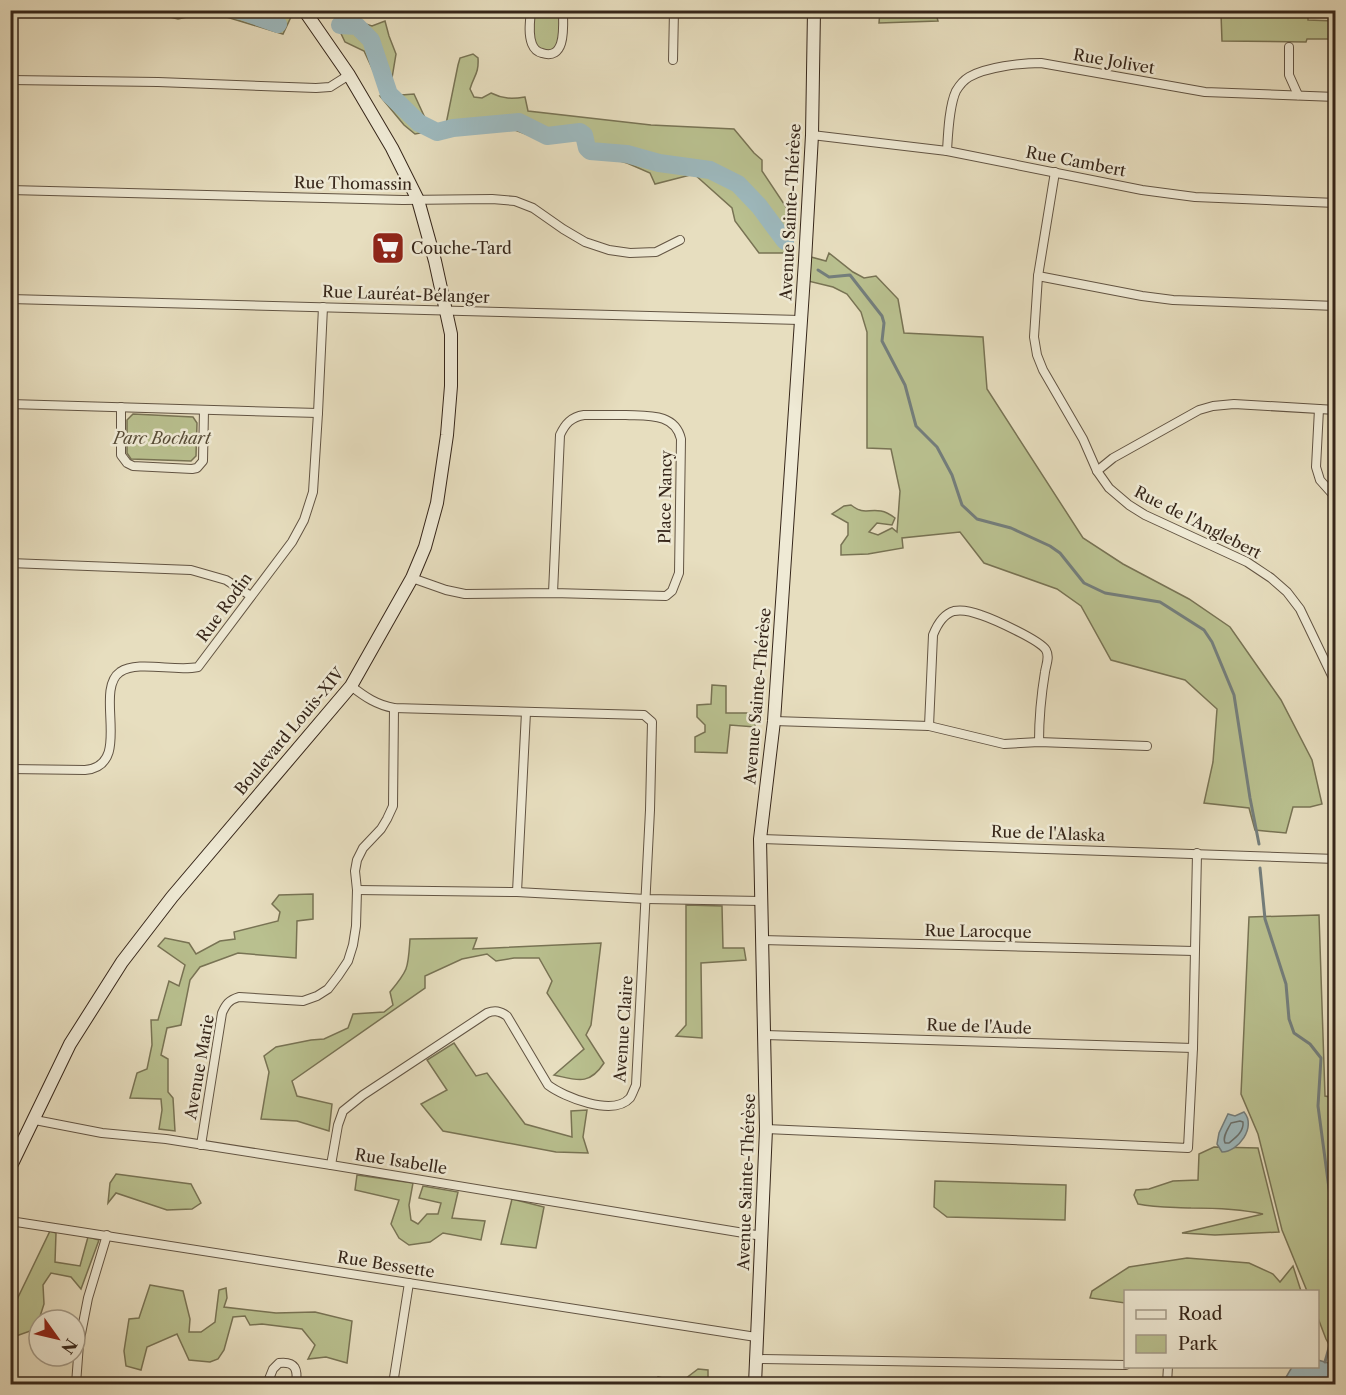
<svg xmlns="http://www.w3.org/2000/svg" width="1346" height="1395" font-family="'Libre Caslon Text',serif">
<style>
.green{fill:#b9c08f;stroke:#787354;stroke-width:1.5}
.water{fill:#9db9be;stroke:#747e7c;stroke-width:1.5}
.lines{fill:none;stroke-linecap:round;stroke-linejoin:round}
.shore{stroke:#6a706c;stroke-width:1.5}
.stream{stroke:#747e7c;stroke-width:3}
.river{stroke:#9db9be;stroke-width:18}
.street-casing{stroke:#625443;stroke-width:10}
.secondary-casing{stroke:#36261a;stroke-width:14}
.street{stroke:#efead5;stroke-width:8}
.secondary{stroke:#efead5;stroke-width:12}
.labels{text-anchor:middle;dominant-baseline:central;stroke-width:5;stroke-linejoin:round;paint-order:stroke}
.street-label{font-size:16px;fill:#36261a;stroke:#efead5}
.poi-label{font-size:16px;fill:#36261a;stroke:#efead5;text-anchor:start}
.park-label{font-size:16px;font-style:italic;fill:#574c37;stroke:#efead5}
</style>
<rect width="100%" height="100%" fill="#e7debf"/>
<filter id="stains"><feTurbulence type="fractalNoise" baseFrequency=".00333" numOctaves="4"/><feColorMatrix values="0 0 0 0 .2 0 0 0 0 .09 0 0 0 0 .02 0 0 0 .5 -.17"/></filter>
<radialGradient id="worn" r=".72"><stop offset=".6" stop-color="#630" stop-opacity="0"/><stop offset="1" stop-color="#630" stop-opacity=".3"/></radialGradient>
<g class="green">
<polygon points="284,11 291,17 283,34 210,12 178,19 154,13 153,11"/>
<polygon points="531,11 563,11 561,46 546,55 532,44"/>
<polygon points="880,11 939,11 936,14 938,21 879,23"/>
<polygon points="1200,11 1308,11 1308,20 1335,21 1335,39 1307,39 1306,42 1222,41 1221,14"/>
<polygon points="347,18 372,26 385,21 389,36 396,54 392,78 379,83 364,51 345,42 335,21"/>
<path d="M473 54 478 58C479 74 474 75 470 89L474 97 482 98 491 93C503 99 512 99 525 97L528 111 651 125 734 129 754 153 762 160V171L794 219 792 253H759L735 221 732 208 694 174 655 184 650 173 627 163 591 153 572 136 545 141 512 129 453 128 446 124 458 65 460 58Z"/>
<polygon points="397,93 401,95 414,94 431,131 415,134 404,125 380,96"/>
<path d="M829 253 853 272 864 278 876 276 898 299 904 333 983 337 987 389 1083 538 1123 564 1189 599 1230 627 1281 700 1312 760 1322 804 1310 807H1293L1286 833 1255 830 1249 808 1204 803 1213 762 1217 709 1185 680 1111 660 1081 606 1057 589 984 563 960 532 902 538 903 548 868 554 841 555V545L848 535V523L832 514 844 506 851 505C864 515 867 509 881 511 887 512 891 515 895 518L892 525 877 523 869 532 878 535 892 528 897 532 900 491 891 449 867 448V332L861 312 847 294 833 287 808 281 811 257 826 261Z"/>
<polygon points="133,414 193,417 197,423 196,456 191,461 131,459 127,453 127,420"/>
<polygon points="712,685 726,686 726,713 756,713 755,727 730,725 727,753 695,752 695,737 705,732 705,725 697,717 697,705 711,704"/>
<polygon points="313,894 313,919 297,921 296,958 238,953 200,967 190,980 181,1025 167,1028 161,1055 168,1059 168,1092 173,1098 175,1131 159,1129 162,1110 161,1099 130,1098 137,1073 147,1069 152,1045 151,1020 158,1020 169,981 179,986 185,965 158,946 165,938 189,943 196,954 220,941 235,939 234,932 278,921 280,912 272,904 279,895"/>
<polygon points="686,905 722,906 723,948 744,948 746,960 701,963 702,1038 676,1036 686,1025"/>
<polygon points="1319,915 1325,1096 1336,1098 1335,1355 1326,1339 1318,1318 1318,1292 1307,1291 1282,1230 1258,1134 1241,1094 1249,917"/>
<path d="M477 938 473 949 601 943 591 1025 586 1035 604 1063C589 1086 577 1080 554 1075L584 1049 547 993 552 981 539 958H514L496 961 487 954 462 959 425 976V988L292 1081 297 1096 332 1104 329 1131 297 1121 261 1119 269 1072 264 1056 276 1047 311 1040 324 1039 348 1028 353 1014 384 1012 393 1005 390 992C409 969 408 968 410 939Z"/>
<polygon points="454,1043 476,1076 487,1073 525,1124 572,1137 571,1111 587,1110 583,1137 588,1153 556,1152 443,1131 421,1104 447,1090 427,1060"/>
<path d="M1214 1147 1258 1148 1279 1232 1215 1235 1182 1233 1263 1214C1240 1209 1215 1208 1191 1208 1173 1207 1156 1208 1138 1204L1134 1195 1136 1190 1149 1189 1173 1181 1198 1180 1199 1154Z"/>
<polygon points="116,1174 191,1184 201,1203 192,1209 167,1210 116,1193 108,1203 110,1183"/>
<polygon points="357,1175 413,1183 409,1205 411,1220 418,1224 427,1214 438,1214 441,1203 419,1198 423,1186 458,1192 452,1218 485,1221 481,1240 443,1233 430,1242 409,1245 399,1238 391,1224 399,1200 355,1190"/>
<polygon points="935,1181 1066,1185 1065,1220 947,1217 934,1207"/>
<polygon points="512,1199 544,1207 536,1248 501,1244"/>
<polygon points="50,1231 56,1233 55,1262 80,1266 88,1237 99,1240 81,1289 71,1277 51,1273 43,1285 44,1304 36,1329 16,1336 11,1326 10,1314"/>
<polygon points="1187,1258 1249,1263 1273,1274 1280,1282 1293,1266 1301,1291 1126,1292 1125,1303 1090,1298 1092,1291 1129,1267"/>
<polygon points="150,1285 183,1291 190,1319 189,1332 201,1332 215,1322 219,1290 226,1288 227,1298 224,1307 276,1313 315,1312 352,1321 347,1363 326,1357 308,1359 315,1345 302,1329 262,1324 250,1325 245,1316 233,1317 224,1350 218,1359 210,1362 189,1360 177,1334 147,1347 141,1370 126,1366 124,1351 129,1319 139,1318"/>
<polygon points="698,1369 708,1370 708,1384 656,1384 658,1377 681,1382"/>
</g>
<g class="water">
<path d="M1244 1112C1257 1127 1238 1152 1222 1152L1217 1144 1219 1133 1228 1114 1235 1116Z"/>
<polygon points="1318,1360 1335,1365 1335,1384 1282,1384 1292,1367 1318,1366"/>
</g>
<g class="lines">
<path class="shore" d="M1240 1121 1243 1122C1244 1132 1235 1138 1229 1143H1225C1222 1137 1228 1129 1231 1123Z"/>
<g class="stream">
<polyline points="818,270 829,277 850,275 882,316 884,323 882,341 905,385 916,426 937,447 952,475 962,505 977,519 1011,528 1050,546 1060,553 1084,583 1105,593 1160,602 1204,630 1212,642 1234,695 1250,798 1259,844"/>
<polyline points="1260,868 1265,919 1286,984 1289,1019 1294,1033 1310,1044 1321,1058 1318,1106 1334,1226 1336,1229"/>
<polyline points="1325,1362 1331,1341 1336,1334"/>
</g>
<g class="river">
<polyline points="236,10 242,11 278,24"/>
<polyline points="340,25 357,26 371,40 389,94 419,123 437,132 453,128 519,122 547,136 580,132 584,135 587,148 590,151 627,154 659,163 710,170 738,184 759,206 785,241"/>
</g>
<g class="street-casing">
<g id="street">
<path d="M531 10C530 21 528 34 532 44 534 49 537 52 542 53 567 61 563 25 563 10"/>
<polyline points="309,18 320,10"/>
<polyline points="1289,47 1289,75 1298,95"/>
<polyline points="673,60 674,10"/>
<polyline points="10,80 158,82 316,88 330,87 349,75"/>
<polyline points="812,135 947,151 1142,190 1195,197 1336,203"/>
<path d="M947 151C948 134 949 106 956 91 959 86 964 80 969 77 986 67 1021 63 1041 63L1205 92 1336 97"/>
<polyline points="1055,172 1038,276 1034,337 1037,355 1043,370 1083,439 1097,471 1109,488 1129,505 1145,515 1247,562 1271,578 1287,592 1300,609 1336,684"/>
<polyline points="10,190 403,200 492,199 515,201 533,208 563,229 585,242 609,250 630,253 656,252 680,240"/>
<polyline points="1038,276 1142,296 1173,300 1336,306"/>
<polyline points="10,299 800,320"/>
<polyline points="10,404 318,413"/>
<polyline points="121,407 121,455 127,463 133,466 192,469 197,468 203,461 204,410"/>
<polyline points="1319,409 1316,467 1320,480 1336,498"/>
<polyline points="1097,471 1113,458 1199,410 1213,406 1234,404 1336,410"/>
<polyline points="10,563 191,570 226,580 251,596"/>
<path d="M412 578 446 590 465 594 553 593 666 596 672 591 679 573 681 439C675 413 648 416 626 415 612 415 598 415 584 415 571 417 565 424 560 435L553 593"/>
<polyline points="774,721 929,726 1004,744 1039,742 1147,746"/>
<path d="M929 726 933 635C937 625 943 614 954 611 963 609 973 612 981 615 993 619 1040 640 1046 650 1050 657 1046 665 1045 672 1041 696 1039 718 1039 742"/>
<path d="M10 769 85 770C134 766 93 691 120 672 138 660 175 672 198 667L292 542 304 520 313 492 318 413 323 307"/>
<polyline points="760,839 1336,859"/>
<polyline points="357,890 517,892 646,899 761,901"/>
<polyline points="517,892 526,712"/>
<polyline points="762,940 1194,951"/>
<polyline points="765,1035 1193,1048"/>
<polyline points="35,1120 102,1133 166,1139 331,1165 762,1236"/>
<polyline points="766,1129 1188,1148 1193,1048 1197,853"/>
<path d="M201 1145 222 1013C226 1004 229 1000 239 997L303 1001 317 996 328 989 338 976 348 961 353 945 356 926 357 890 355 871 357 860 363 848 381 829 387 819 393 806 394 708"/>
<path d="M331 1165 338 1125 343 1111 363 1095 487 1013C495 1010 500 1011 507 1016L548 1085C564 1097 613 1117 630 1098 632 1095 634 1089 636 1085L650 810 652 722 644 715 394 708C377 705 365 697 351 686"/>
<polyline points="10,1221 756,1337"/>
<polyline points="755,1359 1126,1365"/>
<polyline points="76,1384 79,1344 88,1298 107,1235"/>
<path d="M267 1384 273 1369 279 1363C296 1361 298 1370 296 1384"/>
<polyline points="393,1384 409,1283"/>
<polyline points="1167,1384 1168,1366"/>
</g>
</g>
<g class="secondary-casing">
<g id="secondary">
<polyline points="10,1168 70,1044 122,962 172,897 351,686 412,578 425,547 437,503 447,435 451,386 451,334 435,261 418,200 392,148 349,75 304,10"/>
<polyline points="755,1384 766,1129 760,839 774,721 805,261 812,135 814,10"/>
</g>
</g>
<use href="#street" class="street"/>
<use href="#secondary" class="secondary"/>
</g>
<defs>
<g id="supermarket-square" transform="scale(1.725)"><rect x="-9" y="-9" width="18" height="18" rx="4" fill="#8f2418" stroke="#efead5"/><path d="M-6-5.5h2.5l.6 2H6L4.5 2H-2.5L-4.4-4H-6ZM-1.5 3.2a1.3 1.3 0 1 0 .1 0ZM3 3.2a1.3 1.3 0 1 0 .1 0Z" fill="#fff"/></g>
</defs>
<g fill-rule="evenodd">
<use href="#supermarket-square" x="388" y="248"/>
</g>
<g class="labels">
<g class="street-label">
<text transform="translate(1114 61) rotate(10)">Rue Jolivet</text>
<text transform="translate(1076 161) rotate(11)">Rue Cambert</text>
<text transform="translate(353 183) rotate(1)">Rue Thomassin</text>
<text transform="translate(790 212) rotate(-87)">Avenue Sainte-Thérèse</text>
<text transform="translate(406 294) rotate(2)">Rue Lauréat-Bélanger</text>
<text transform="translate(665 497) rotate(-89)">Place Nancy</text>
<text transform="translate(1198 522) rotate(27)">Rue de l'Anglebert</text>
<text transform="translate(224 607) rotate(-54)">Rue Rodin</text>
<text transform="translate(757 696) rotate(-85)">Avenue Sainte-Thérèse</text>
<text transform="translate(289 731) rotate(-50)">Boulevard Louis-XIV</text>
<text transform="translate(1048 833) rotate(2)">Rue de l'Alaska</text>
<text transform="translate(978 931) rotate(1)">Rue Larocque</text>
<text transform="translate(979 1026) rotate(2)">Rue de l'Aude</text>
<text transform="translate(623 1029) rotate(-86)">Avenue Claire</text>
<text transform="translate(199 1067) rotate(-80)">Avenue Marie</text>
<text transform="translate(401 1161) rotate(9)">Rue Isabelle</text>
<text transform="translate(746 1182) rotate(-88)">Avenue Sainte-Thérèse</text>
<text transform="translate(386 1264) rotate(9)">Rue Bessette</text>
</g>
<g class="poi-label">
<text x="411" y="248">Couche-Tard</text>
</g>
<g class="park-label">
<text x="162" y="438">Parc Bochart</text>
</g>
</g>
<rect width="1346" height="1395" fill="none" stroke="#e7debf" stroke-width="36"/>
<rect x="12" y="12" width="1322" height="1371" fill="none" stroke="#36261a" stroke-width="3"/>
<rect x="18" y="18" width="1310" height="1359" fill="none" stroke="#36261a" stroke-width="1.5"/>
<rect x="1124" y="1290" width="195" height="78" fill="#efead5" stroke="#a59c8a" stroke-width="1.5"/>
<rect x="1136" y="1310" width="30" height="9" fill="#efead5" stroke="#a59c8a" stroke-width="1.5"/>
<text x="1178" y="1320" font-size="18" fill="#36261a">Road</text>
<rect x="1136" y="1335" width="30" height="18" fill="#b9c08f" stroke="#a59c8a" stroke-width="1.5"/>
<text x="1178" y="1350" font-size="18" fill="#36261a">Park</text>
<g transform="translate(57 1338) rotate(124)"><circle r="28" fill="#efead5" stroke="#a59c8a" stroke-width="1.5"/>
<path d="M0-4.5L10 22L0 15L-10 22Z" fill="#8f2418"/>
<text y="-9" font-size="16" font-weight="bold" text-anchor="middle" fill="#36261a">N</text>
</g>
<rect width="100%" height="100%" filter="url(#stains)"/>
<rect width="100%" height="100%" fill="url(#worn)"/>
</svg>
